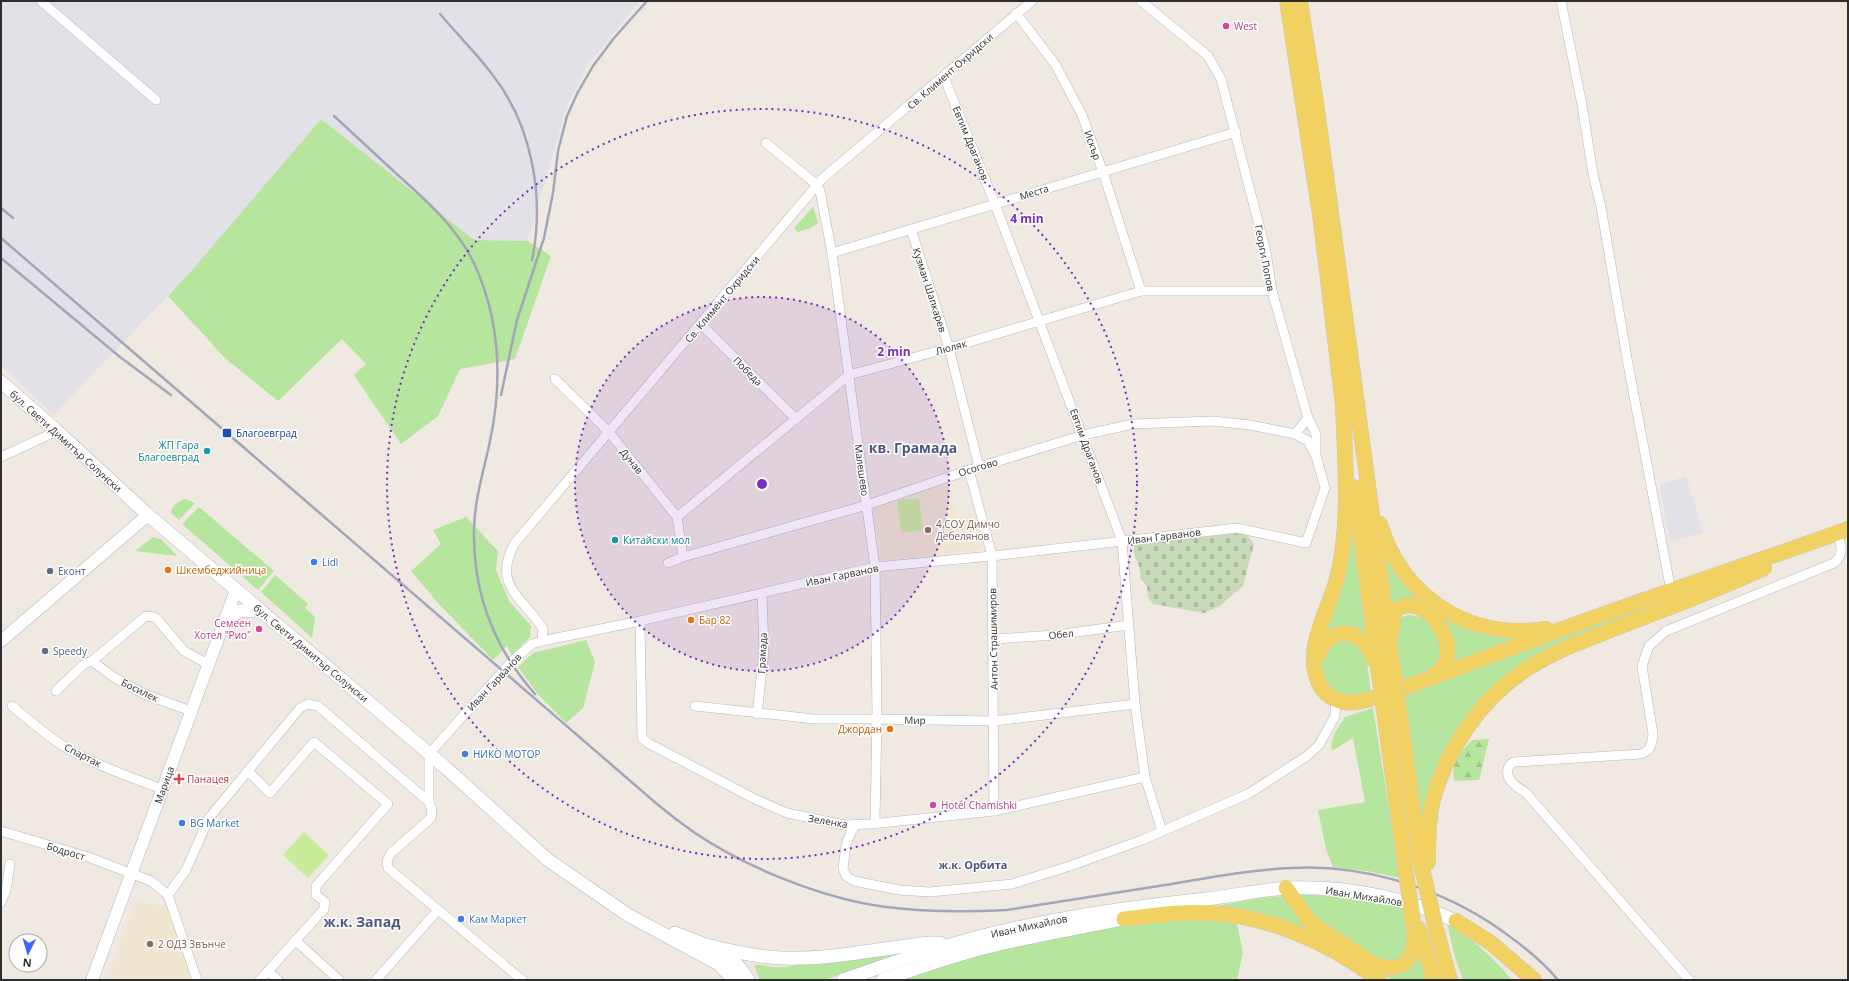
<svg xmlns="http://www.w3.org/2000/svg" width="1849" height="981" font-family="'Open Sans',sans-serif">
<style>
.industrial{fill:#e3e1e8}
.education{fill:#f0e6d1}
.grass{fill:#b6e59e}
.forest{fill:url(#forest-firs)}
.cemetery{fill:url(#cemetery-stones)}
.pitch{fill:#c9ec9a}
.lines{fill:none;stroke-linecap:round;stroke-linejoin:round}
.minor-casing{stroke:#b4b7c1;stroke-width:10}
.tertiary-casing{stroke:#b4b7c1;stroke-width:13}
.secondary-casing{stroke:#b4b7c1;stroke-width:14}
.primary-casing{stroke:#c9c9c9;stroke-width:16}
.minor{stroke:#fff;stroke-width:9}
.tertiary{stroke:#fff;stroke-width:12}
.secondary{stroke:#fff;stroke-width:13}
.primary{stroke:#f2d163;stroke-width:15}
.rail{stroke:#a3a6b8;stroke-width:2.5}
.primary-bridge-casing{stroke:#c9c9c9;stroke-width:16;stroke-linecap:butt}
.primary-bridge{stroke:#f2d163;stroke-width:15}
.ring{fill:none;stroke:#7b2cbf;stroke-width:2;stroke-dasharray:2 4}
.hotel-dot{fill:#d1479c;stroke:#fff;stroke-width:1.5}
.transit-dot{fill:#1a4fb4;stroke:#fff;stroke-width:1.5}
.culture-dot{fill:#0f9aa8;stroke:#fff;stroke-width:1.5}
.education-dot{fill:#8d6e63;stroke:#fff;stroke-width:1.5}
.shop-dot{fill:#3f7fe0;stroke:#fff;stroke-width:1.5}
.food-dot{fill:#e8710a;stroke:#fff;stroke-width:1.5}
.service-dot{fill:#5c6f8a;stroke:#fff;stroke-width:1.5}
.health-dot{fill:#e0444e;stroke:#fff;stroke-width:1.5}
.labels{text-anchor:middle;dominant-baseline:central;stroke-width:3;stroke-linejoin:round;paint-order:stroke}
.hotel-label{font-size:10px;fill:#b23c85;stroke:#fff;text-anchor:start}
.street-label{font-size:10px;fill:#2e2e2e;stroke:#fff}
.transit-label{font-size:10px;fill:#164399;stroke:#fff;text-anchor:start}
.culture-label{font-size:10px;fill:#0d838f;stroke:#fff;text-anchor:end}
.education-label{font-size:10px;fill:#785e54;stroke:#fff;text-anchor:start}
.shop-label{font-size:10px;fill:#366cbe;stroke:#fff;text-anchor:start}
.food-label{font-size:10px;fill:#c56008;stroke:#fff;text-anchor:start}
.service-label{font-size:10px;fill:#4e5e75;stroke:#fff;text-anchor:start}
.health-label{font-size:10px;fill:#be3a42;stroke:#fff;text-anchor:start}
.neighbourhood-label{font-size:11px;font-weight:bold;fill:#4d5680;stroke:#fff}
.district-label{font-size:14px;font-weight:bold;fill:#4d5680;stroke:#fff}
.centre{fill:#7b2cbf;stroke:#fff;stroke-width:2}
.ring-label{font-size:12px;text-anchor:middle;font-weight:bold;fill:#7b2cbf;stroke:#fff;stroke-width:3;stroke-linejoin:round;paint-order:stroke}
</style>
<defs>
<pattern id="forest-firs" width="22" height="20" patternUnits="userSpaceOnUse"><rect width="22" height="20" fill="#b6e59e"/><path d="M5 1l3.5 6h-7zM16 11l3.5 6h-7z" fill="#9dc588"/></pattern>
<pattern id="cemetery-stones" width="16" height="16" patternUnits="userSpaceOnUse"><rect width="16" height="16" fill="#c8d9b8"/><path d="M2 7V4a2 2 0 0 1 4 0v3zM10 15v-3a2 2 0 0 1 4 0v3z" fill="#acbb9e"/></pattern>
</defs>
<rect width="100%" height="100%" fill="#efe9e1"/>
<g class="industrial">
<polygon points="1,1 640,1 587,66 567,105 528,241 474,240 321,119 193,269 54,415 1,366"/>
<polygon points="1686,476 1703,532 1670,542 1660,485"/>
</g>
<g class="education">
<polygon points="947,482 958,518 974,514 985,549 882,561 873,508"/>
<polygon points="136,901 167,907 192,980 106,980"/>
</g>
<g class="grass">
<polygon points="321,119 474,240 528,241 551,256 515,359 460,369 438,416 401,444 354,375 366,364 342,339 278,401 225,358 168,296 193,269"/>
<polygon points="813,207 818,223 811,228 798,232 794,228"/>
<path d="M185 499 195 503 179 520 171 513C172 505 177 502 185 499Z"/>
<polygon points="199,507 274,571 258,590 182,524"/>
<polygon points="1351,510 1369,640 1323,637"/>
<polygon points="466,517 498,551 496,570 509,601 531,626 530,637 512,655 507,646 493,660 438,603 411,571 441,544 433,530"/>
<polygon points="153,537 161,539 177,556 135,551"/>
<polygon points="1379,541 1416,594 1525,639 1452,665 1440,617 1389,610"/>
<polygon points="1737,573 1567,643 1468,716 1422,833 1404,694"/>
<polygon points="275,575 308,604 305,608 315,617 312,638 261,592"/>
<path d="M1409 615C1429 617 1433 625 1442 641L1437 670 1403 683C1400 668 1391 631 1400 619 1402 616 1405 616 1409 615Z"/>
<polygon points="586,640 595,662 583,708 566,723 537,693 518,667 533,653"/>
<polygon points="1338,640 1355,641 1366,653 1371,693 1357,697 1336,693 1325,684 1320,662 1324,649"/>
<path d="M1373 708 1400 878 1367 871 1333 867 1326 849 1318 810 1365 802 1353 738 1332 751C1329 739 1339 727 1345 717Z"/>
<polygon points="1301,894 1356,898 1405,907 1410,951 1388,965 1319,926 1305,908"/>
<polygon points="1288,896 1381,971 1419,953 1428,980 1392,980 1361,961 1211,907 1260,898"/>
<polygon points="1169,915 1207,919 1237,924 1243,953 1237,980 899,980 951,963 1039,939"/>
<path d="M1447 923C1472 939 1493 957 1512 980H1463L1454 954Z"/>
<path d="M908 950 825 980H760L754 965C761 964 766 966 772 967 784 968 796 966 807 962Z"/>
</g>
<polygon class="forest" points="1489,739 1479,780 1454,781 1453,761 1472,740"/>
<polygon class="cemetery" points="1240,533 1247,535 1254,544 1243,586 1220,606 1204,613 1153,604 1148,597 1147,587 1141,579 1139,566 1134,554 1134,544"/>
<g class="pitch">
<polygon points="919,498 923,530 901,533 897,500"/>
<polygon points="304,832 329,855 308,878 283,855"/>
</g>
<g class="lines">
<g class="minor-casing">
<g id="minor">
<polyline points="41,1 156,100"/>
<polyline points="1561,1 1582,105 1593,174 1601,207 1628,364 1671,591"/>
<polyline points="1016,13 1055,64 1082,115 1103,172 1141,291"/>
<polyline points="944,77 995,204 1122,541 1135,704 1145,777 1162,831"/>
<polyline points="766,143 817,185 820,191 832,253 875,567 877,715 875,823"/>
<polyline points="911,229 949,348 979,467"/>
<polyline points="832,253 1236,132"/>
<polyline points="701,324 796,419"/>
<polyline points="555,379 609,432 677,517 683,557"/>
<polyline points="1295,434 1308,418"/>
<polyline points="1,457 57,431"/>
<polyline points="969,470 992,556 994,811"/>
<polyline points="677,517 849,375 949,348 1141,291 1272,291"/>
<polyline points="668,563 683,557 867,505 963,472 1083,435 1133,424 1213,421 1250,425 1295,434 1308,441 1315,454"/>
<polyline points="640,621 642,738 648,743 755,799 787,813 844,825 871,824 994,811 1145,777"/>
<polyline points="994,639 1056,635 1128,625"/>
<path d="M542 641 543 629C523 597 491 585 515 543L823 178 1032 1"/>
<polyline points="92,661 115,678 144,694 191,711"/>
<polyline points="56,691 84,664 92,661 146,616 153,617 156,618 184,651 208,664"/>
<path d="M12 706C30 721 48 737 68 749 98 766 130 777 162 789"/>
<polyline points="695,706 814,719 872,719 994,721 1135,704"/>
<polyline points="757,714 764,652 762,593"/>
<polyline points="248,771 270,793 314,742 388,804 316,886 316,895 325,902 324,909 260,980"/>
<polyline points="429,802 429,754 511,662 532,644 542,641 640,621 875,567 992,556 1237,528 1306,543 1325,488 1316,456 1316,434 1308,418 1272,291 1266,252 1221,79 1208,56 1141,1"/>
<polyline points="856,824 851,832 846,845 843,868 846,876 854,881 899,890 930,892 1012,884 1070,866 1142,840 1248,794 1307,756 1319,745 1335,716 1336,700"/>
<polyline points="1,831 88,857 151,881 168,895 197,980"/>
<polyline points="168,895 186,870 209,818 300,708 308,704 318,706 429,802 432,810 431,818 391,853 387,861 388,868 522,980"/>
<polyline points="1,902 6,890 10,864"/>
<polyline points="295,940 339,980"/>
<polyline points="268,971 278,980"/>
<polyline points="376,980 438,910"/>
<path d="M1689 980 1526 793C1518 787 1505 781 1508 769 1509 765 1510 764 1514 762L1641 754C1651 750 1652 745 1653 734L1642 666 1649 646 1666 631 1834 563C1845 554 1841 544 1837 533"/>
</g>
</g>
<g class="tertiary-casing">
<g id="tertiary">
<polyline points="1,641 148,515"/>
<polyline points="92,980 236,590"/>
</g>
</g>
<g class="secondary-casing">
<g id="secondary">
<polyline points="1,382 57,431 148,515 445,767 548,860 628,915 719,964 734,980"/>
<polyline points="225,620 239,611 259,610"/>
<path d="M675 933C702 944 734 952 748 980"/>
<path d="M702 944C729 951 755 957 783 958 831 960 882 948 929 943H940"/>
<path d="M843 980C881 967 919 953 957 943 1038 920 1122 908 1206 899 1233 896 1260 890 1287 888 1344 886 1403 897 1456 921"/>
<path d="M883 980C917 968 952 956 987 947 1036 935 1085 927 1133 917"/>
</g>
</g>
<g class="primary-casing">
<g id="primary">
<polyline points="1287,1 1321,222 1344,414"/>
<polyline points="1300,1 1317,109 1392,662"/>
<path d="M1343 405C1345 463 1351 522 1337 579 1328 612 1302 652 1320 685 1326 698 1342 704 1356 702 1374 700 1392 691 1409 686 1453 670 1497 653 1541 637 1643 599 1746 566 1848 529"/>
<polyline points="1354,487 1378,666"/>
<path d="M1380 524C1402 597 1469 641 1546 629"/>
<path d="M1392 631 1394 612C1424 583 1472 656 1433 676"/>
<path d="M1318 656C1322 639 1342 626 1359 638 1367 644 1371 653 1375 661"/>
<polyline points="1401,722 1420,859"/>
<polyline points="1386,726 1405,866"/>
<path d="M1428 862C1428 840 1428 818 1434 796 1448 748 1480 701 1522 672 1548 654 1577 643 1606 632 1658 611 1714 592 1764 568"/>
<path d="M1286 888 1311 923 1373 964C1403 975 1417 959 1414 929"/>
<path d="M1124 919C1152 916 1181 911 1209 913 1270 916 1330 943 1379 980"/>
<polyline points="1456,921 1491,943 1534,980"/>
<polyline points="1435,925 1450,980"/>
<polyline points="1419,929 1434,980"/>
</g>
</g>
<use href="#minor" class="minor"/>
<use href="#tertiary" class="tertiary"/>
<use href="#secondary" class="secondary"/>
<use href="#primary" class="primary"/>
<g class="rail">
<path d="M440 14C457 34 476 53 492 74 532 125 545 197 532 260"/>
<path d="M334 116C356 136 377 156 399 176 428 202 457 228 474 263 500 320 503 380 490 441 484 470 474 501 474 531 473 593 494 648 535 694"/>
<polyline points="1,208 13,218"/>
<path d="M1 238 657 804C669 814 682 824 695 833 747 868 824 899 886 907 926 912 966 912 1007 910 1060 902 1112 893 1165 885 1207 878 1248 870 1291 868 1359 864 1431 885 1489 922 1513 938 1539 957 1558 980"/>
<polyline points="1,258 120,357 171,395"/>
<polyline points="501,395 517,320 544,238 553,193 558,151 567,116 578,92 593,66 614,38 647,1"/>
</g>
<g class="primary-bridge-casing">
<g id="primary-bridge">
<polyline points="1392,662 1401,722"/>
<polyline points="1378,666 1386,726"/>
<polyline points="1421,864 1435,925"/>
<polyline points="1405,866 1414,929"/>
</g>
</g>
<use href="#primary-bridge" class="primary-bridge"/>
</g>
<circle cx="762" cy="484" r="187" fill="#7b2cbf" fill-opacity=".12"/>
<g class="ring">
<circle cx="762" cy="484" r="187"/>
<circle cx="762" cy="484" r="375"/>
</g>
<g class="hotel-dot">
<circle cx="1226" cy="26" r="4"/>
<circle cx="259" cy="629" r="4"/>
<circle cx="933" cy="805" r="4"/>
</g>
<rect class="transit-dot" x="222" y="428" width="10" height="10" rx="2"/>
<g class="culture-dot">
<circle cx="207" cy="451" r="4"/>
<circle cx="615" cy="540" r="4"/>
</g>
<g class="education-dot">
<circle cx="928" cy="530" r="4"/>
<circle cx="150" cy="944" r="4"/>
</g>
<g class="shop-dot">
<circle cx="314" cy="562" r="4"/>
<circle cx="465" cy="754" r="4"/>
<circle cx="182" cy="823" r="4"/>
<circle cx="461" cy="919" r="4"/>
</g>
<g class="food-dot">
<circle cx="168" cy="570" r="4"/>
<circle cx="691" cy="620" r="4"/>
<circle cx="890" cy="729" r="4"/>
</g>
<g class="service-dot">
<circle cx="50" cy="571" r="4"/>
<circle cx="45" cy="651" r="4"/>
</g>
<path class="health-dot" d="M177 773h4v4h4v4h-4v4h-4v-4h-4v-4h4z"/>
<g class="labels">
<g class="hotel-label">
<text x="1234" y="26">West</text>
<text x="251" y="623" text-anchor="end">Семеен<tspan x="251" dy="12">Хотел "Рио"</tspan></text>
<text x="941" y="805">Hotel Chamishki</text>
</g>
<g class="street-label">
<text transform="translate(950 71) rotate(-41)">Св. Климент Охридски</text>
<text transform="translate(971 143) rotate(68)">Евтим Драганов</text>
<text transform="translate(1093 145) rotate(70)">Искър</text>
<text transform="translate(1034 192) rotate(-17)">Места</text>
<text transform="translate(1265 258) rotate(79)">Георги Попов</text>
<text transform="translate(930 290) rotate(72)">Кузман Шапкарев</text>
<text transform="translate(722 299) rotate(-50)">Св. Климент Охридски</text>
<text transform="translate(951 347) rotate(-16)">Люляк</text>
<text transform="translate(748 371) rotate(45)">Победа</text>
<text transform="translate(66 441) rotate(42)">бул. Свети Димитър Солунски</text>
<text transform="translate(1087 446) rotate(70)">Евтим Драганов</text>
<text transform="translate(632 461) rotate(51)">Дунав</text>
<text transform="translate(978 467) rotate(-17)">Осогово</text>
<text transform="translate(862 470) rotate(82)">Малешево</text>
<text transform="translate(1164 536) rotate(-7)">Иван Гарванов</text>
<text transform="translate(842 575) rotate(-12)">Иван Гарванов</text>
<text transform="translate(1061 634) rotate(-6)">Обел</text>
<text transform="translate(993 639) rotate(-91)">Антон Страшимиров</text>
<text transform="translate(311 653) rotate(40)">бул. Свети Димитър Солунски</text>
<text transform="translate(762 653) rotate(-87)">Грамада</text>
<text transform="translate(494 682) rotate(-47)">Иван Гарванов</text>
<text transform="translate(140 690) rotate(26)">Босилек</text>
<text transform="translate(915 720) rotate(1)">Мир</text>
<text transform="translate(83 755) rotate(27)">Спартак</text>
<text transform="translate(164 785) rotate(-70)">Марица</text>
<text transform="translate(828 821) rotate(9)">Зеленка</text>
<text transform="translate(66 851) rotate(17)">Бодрост</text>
<text transform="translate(1364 896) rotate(9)">Иван Михайлов</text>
<text transform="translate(1029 926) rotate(-12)">Иван Михайлов</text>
</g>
<g class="transit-label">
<text x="236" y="433">Благоевград</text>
</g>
<g class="culture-label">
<text x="199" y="445">ЖП Гара<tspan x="199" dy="12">Благоевград</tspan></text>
<text x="623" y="540" text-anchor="start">Китайски мол</text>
</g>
<g class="education-label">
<text x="936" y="524">4 СОУ Димчо<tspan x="936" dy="12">Дебелянов</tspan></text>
<text x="158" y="944">2 ОДЗ Звънче</text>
</g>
<g class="shop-label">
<text x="322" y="562">Lidl</text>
<text x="473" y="754">НИКО МОТОР</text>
<text x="190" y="823">BG Market</text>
<text x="469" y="919">Кам Маркет</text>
</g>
<g class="food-label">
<text x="176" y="570">Шкембеджийница</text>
<text x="699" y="620">Бар 82</text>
<text x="882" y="729" text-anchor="end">Джордан</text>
</g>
<g class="service-label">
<text x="58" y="571">Еконт</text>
<text x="53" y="651">Speedy</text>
</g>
<g class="health-label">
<text x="187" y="779">Панацея</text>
</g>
<g class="neighbourhood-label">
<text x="973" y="864">ж.к. Орбита</text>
</g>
<g class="district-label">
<text x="913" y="447">кв. Грамада</text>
<text x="362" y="921">ж.к. Запад</text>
</g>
</g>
<circle cx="762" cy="484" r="6" class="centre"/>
<g class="ring-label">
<text x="1027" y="223">4 min</text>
<text x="894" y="356">2 min</text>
</g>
<rect width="1849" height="981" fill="none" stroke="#2e2e2e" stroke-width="4"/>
<g transform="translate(28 953) rotate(185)"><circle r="19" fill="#ffffff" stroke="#ababab"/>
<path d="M0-3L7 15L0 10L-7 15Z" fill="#4264fb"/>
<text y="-6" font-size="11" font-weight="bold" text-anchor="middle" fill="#2e2e2e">N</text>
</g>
</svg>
